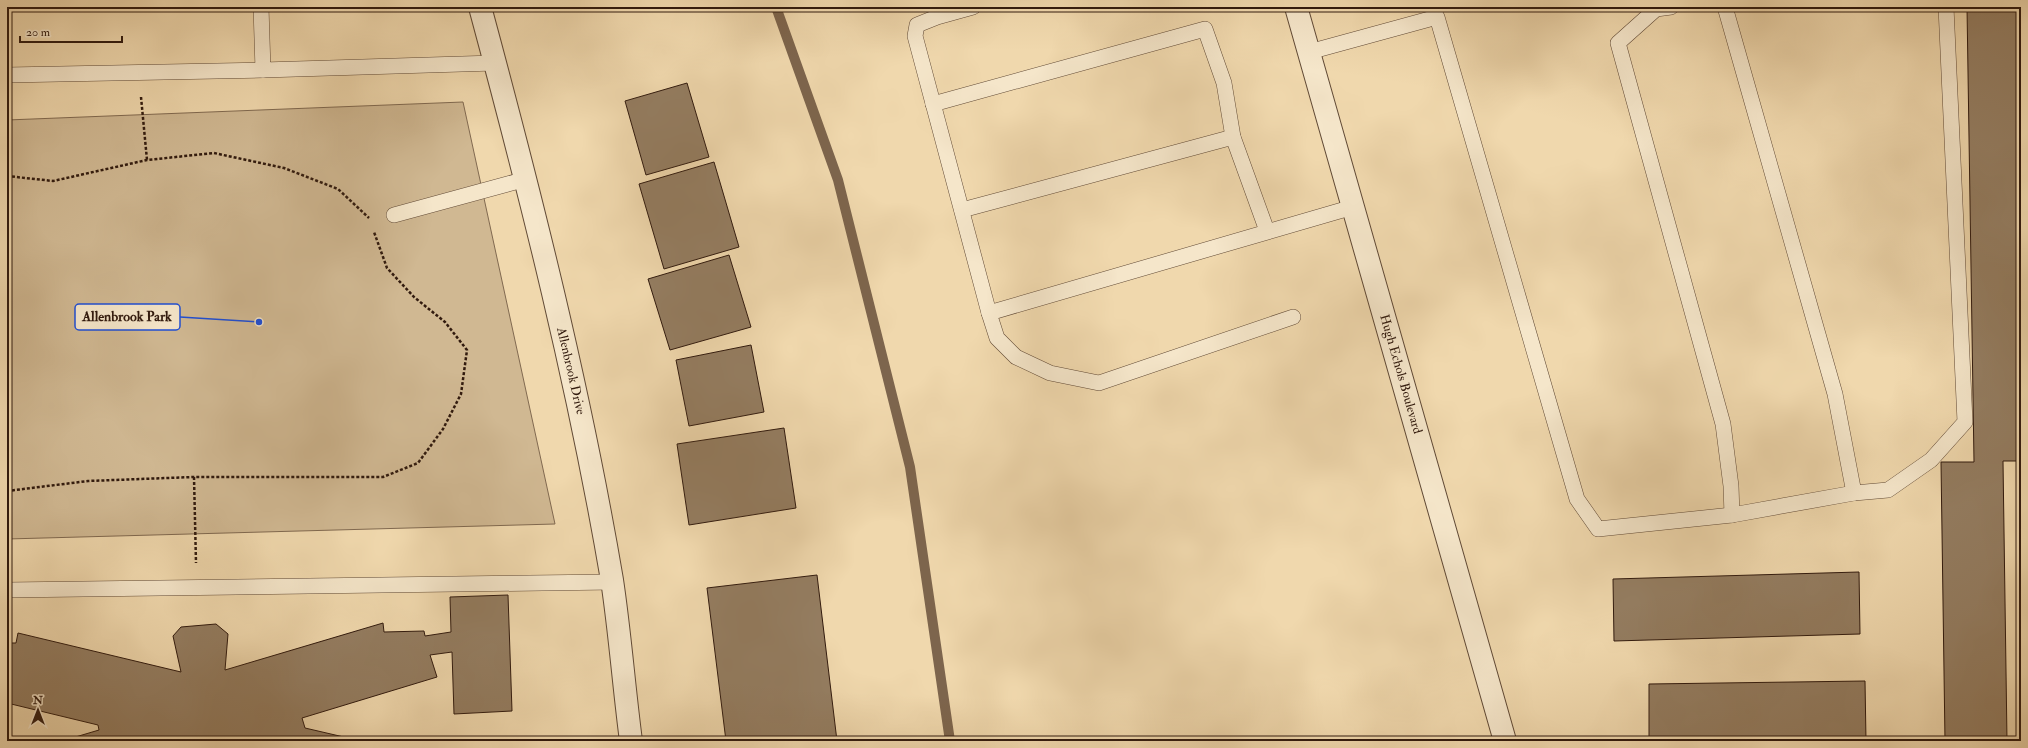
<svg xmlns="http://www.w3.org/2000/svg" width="2028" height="748" font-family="'IM FELL Double Pica',serif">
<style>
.green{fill:#d0b892;stroke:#806950}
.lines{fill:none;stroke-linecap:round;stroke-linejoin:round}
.stream{stroke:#7d654d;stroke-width:10}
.building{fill:#947d61;stroke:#311a0e}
.service-casing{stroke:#614a36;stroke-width:16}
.minor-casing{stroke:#614a36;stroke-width:24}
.path{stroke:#311a0e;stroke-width:2.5;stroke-dasharray:3 2;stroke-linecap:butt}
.service{stroke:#f5e6ca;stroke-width:15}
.minor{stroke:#f5e6ca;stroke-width:22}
.labels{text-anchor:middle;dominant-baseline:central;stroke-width:4;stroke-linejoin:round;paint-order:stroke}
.street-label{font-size:13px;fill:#311a0e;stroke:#f5e6ca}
.leader{fill:none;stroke:#1d4ed8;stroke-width:1.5}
.callout-dot{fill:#1d4ed8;stroke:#f5e6ca;stroke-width:1.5}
.callout{fill:#f5e6ca;stroke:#1d4ed8;stroke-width:1.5}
.callout-label{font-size:14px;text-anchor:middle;font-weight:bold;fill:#311a0e}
</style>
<rect width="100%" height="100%" fill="#f0d8ad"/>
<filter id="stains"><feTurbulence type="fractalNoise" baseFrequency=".005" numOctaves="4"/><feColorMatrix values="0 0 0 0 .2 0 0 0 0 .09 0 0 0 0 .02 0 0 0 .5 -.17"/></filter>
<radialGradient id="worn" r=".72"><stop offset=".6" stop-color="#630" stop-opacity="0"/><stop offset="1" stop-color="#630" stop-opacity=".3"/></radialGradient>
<polygon class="green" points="463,102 555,524 7,539 7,120"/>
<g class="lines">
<polyline class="stream" points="776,7 838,180 910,467 950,741"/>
</g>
<g class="building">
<polygon points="1967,7 2021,7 2021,461 2003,461 2007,741 1945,741 1941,462 1974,462"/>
<polygon points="687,83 709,157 646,175 625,101"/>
<polygon points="714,162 739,247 664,269 639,184"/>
<polygon points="729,255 751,327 670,350 648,279"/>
<polygon points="751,345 764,412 689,426 676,360"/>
<polygon points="784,428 796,508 689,525 677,444"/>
<polygon points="1859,572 1860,634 1614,641 1613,579"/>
<polygon points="817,575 837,741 726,741 707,588"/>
<polygon points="508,595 512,711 454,714 452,652 430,655 437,677 302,718 305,728 361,741 62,741 99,730 98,725 7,703 7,643 16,643 18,633 181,672 173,636 181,627 216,624 228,634 225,670 383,623 384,632 424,631 425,636 451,632 450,597"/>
<polygon points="1865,681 1866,741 1649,741 1649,684"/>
</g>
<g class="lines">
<g class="service-casing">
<g id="service">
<polyline points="261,7 263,70 495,63"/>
<polyline points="973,7 937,17 917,25 915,36 989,313"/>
<polyline points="1671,7 1656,9 1618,43 1723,424 1731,486 1732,515"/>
<polyline points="1725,7 1835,394 1854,493 1888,490 1931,460 1965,422 1946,7"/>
<polyline points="1309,52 1437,17 1577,499 1598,529 1732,515 1854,493"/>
<polyline points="7,75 263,70"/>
<polyline points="933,104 1205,29 1224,83 1233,137"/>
<polyline points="962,210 1233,137 1267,231"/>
<polyline points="394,215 526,179"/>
<polyline points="1293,317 1099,383 1050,373 1016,357 997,338 989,313 1353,207"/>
<polyline points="7,590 612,582"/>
</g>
</g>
<g class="minor-casing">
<g id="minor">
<path d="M480 7C531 196 579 386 612 580 620 633 624 688 631 741"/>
<polyline points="1296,7 1505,741"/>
</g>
</g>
<g class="path">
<polyline points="141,97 147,160"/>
<polyline points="7,176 53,181 147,160 214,153 284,168 338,189 369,218"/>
<polyline points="194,477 196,563"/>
<polyline points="7,491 88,481 194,477 383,477 418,463 443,429 461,394 467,350 445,322 414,297 387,268 374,232"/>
</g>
<use href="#service" class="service"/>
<use href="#minor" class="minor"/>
</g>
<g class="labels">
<g class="street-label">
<text transform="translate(571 371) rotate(77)">Allenbrook Drive</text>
<text transform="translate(1401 374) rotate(74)">Hugh Echols Boulevard</text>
</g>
</g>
<path class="leader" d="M259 322L180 317"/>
<circle class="callout-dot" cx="259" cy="322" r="4"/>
<rect class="callout" x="75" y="304" width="105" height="26" rx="4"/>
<g class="callout-label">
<text x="127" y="321">Allenbrook Park</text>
</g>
<rect width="2028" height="748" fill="none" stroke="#f0d8ad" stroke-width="24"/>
<rect x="8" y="8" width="2012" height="732" fill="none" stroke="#311a0e" stroke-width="2"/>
<rect x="12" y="12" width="2004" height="724" fill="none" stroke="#311a0e"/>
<g transform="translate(38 710)" stroke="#f5e6ca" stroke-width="3" paint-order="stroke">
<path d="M0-3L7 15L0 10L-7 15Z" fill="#311a0e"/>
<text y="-6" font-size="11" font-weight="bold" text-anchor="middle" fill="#311a0e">N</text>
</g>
<path d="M20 36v6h102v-6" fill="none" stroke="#311a0e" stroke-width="2"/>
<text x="26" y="36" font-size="12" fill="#311a0e" stroke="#f5e6ca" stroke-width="3" paint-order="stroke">20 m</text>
<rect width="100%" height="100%" filter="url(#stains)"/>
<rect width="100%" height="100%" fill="url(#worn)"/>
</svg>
